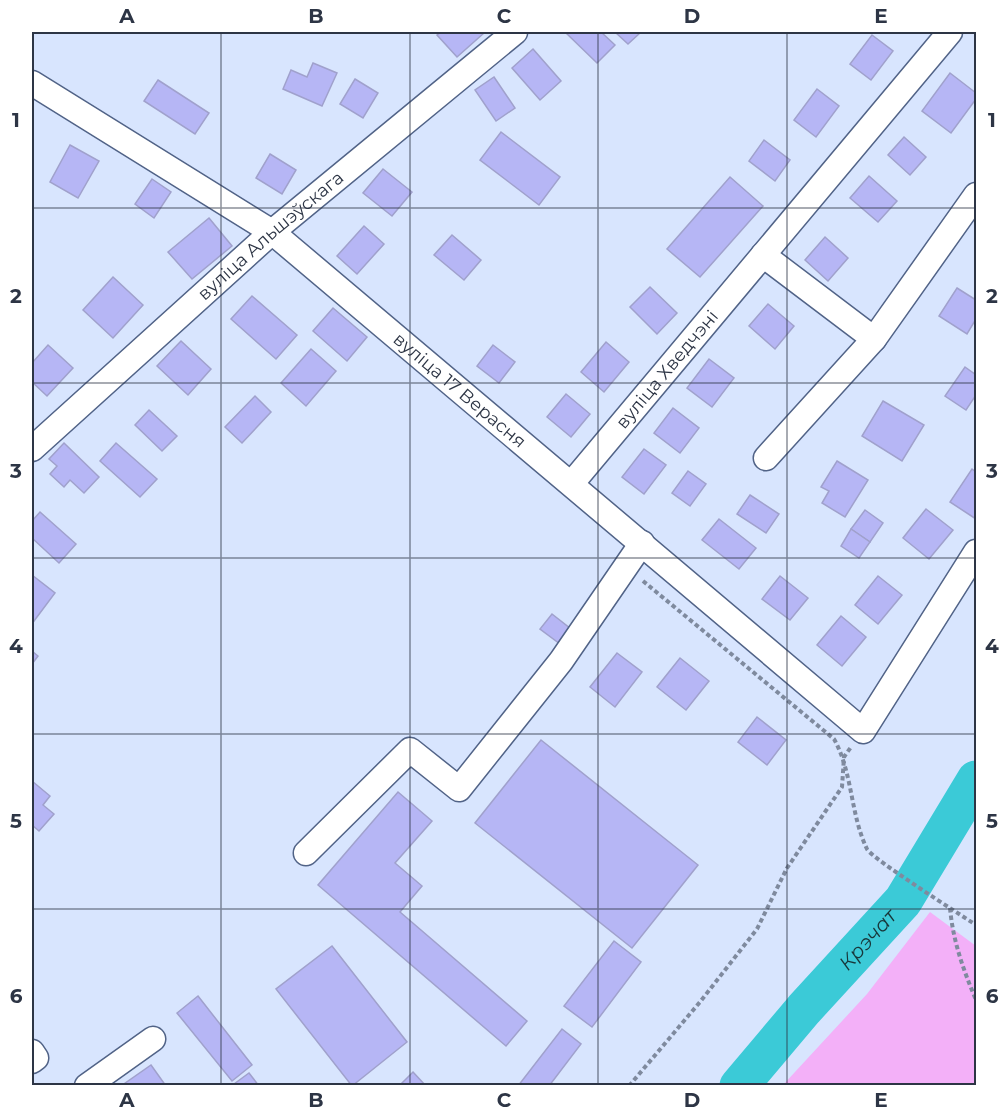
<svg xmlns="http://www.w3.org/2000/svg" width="1008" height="1117" font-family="Montserrat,sans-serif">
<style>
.green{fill:#f3b0f8}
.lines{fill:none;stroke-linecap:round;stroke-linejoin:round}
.river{stroke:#3bcad7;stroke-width:39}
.building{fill:#b6b6f5;stroke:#a0a1cc;stroke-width:1.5}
.minor-casing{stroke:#516387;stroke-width:27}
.path{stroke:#7f8a9e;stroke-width:4;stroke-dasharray:4.5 3;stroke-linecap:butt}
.minor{stroke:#fff;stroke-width:24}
.grid{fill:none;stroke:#2d3545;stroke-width:1.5;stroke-opacity:0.55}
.labels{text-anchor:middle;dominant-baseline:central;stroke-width:6;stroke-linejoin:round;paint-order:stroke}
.street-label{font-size:18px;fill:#2d3545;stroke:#fff}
.water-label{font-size:20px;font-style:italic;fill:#183639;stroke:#fff}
.neatline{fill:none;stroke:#2d3545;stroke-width:2}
.grid-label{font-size:20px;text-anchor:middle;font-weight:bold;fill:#2d3545}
</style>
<rect width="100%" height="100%" fill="#d8e5fe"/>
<polygon class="green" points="930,912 976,946 976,1085 783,1085 867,994"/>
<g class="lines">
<path class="river" id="s1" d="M739 1086 804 1009 903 901 976 780"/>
</g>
<g class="building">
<polygon points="441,32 483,32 484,33 457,57 437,35"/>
<polygon points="565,32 601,32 615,45 597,63"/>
<polygon points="615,32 641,32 628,44"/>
<polygon points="872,35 893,51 871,80 850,64"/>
<polygon points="533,49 561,81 540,100 512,68"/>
<polygon points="313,63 337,73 322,106 283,89 291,70 307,77"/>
<polygon points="950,73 976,93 976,99 951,133 922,111"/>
<polygon points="494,77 515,108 496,121 475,90"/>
<polygon points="355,79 378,93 363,118 340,104"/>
<polygon points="158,80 209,113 195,134 144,101"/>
<polygon points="817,89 839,106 816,137 794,120"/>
<polygon points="501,132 560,177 539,205 480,160"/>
<polygon points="904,137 926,157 910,175 888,155"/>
<polygon points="764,140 790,160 775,181 749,161"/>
<polygon points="70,145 99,161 78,198 50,182"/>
<polygon points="270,154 296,170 282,194 256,178"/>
<polygon points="383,169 412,192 392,216 363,193"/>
<polygon points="869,176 897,201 878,222 850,198"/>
<polygon points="730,177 763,206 700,277 667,249"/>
<polygon points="152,179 171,192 154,218 135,204"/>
<polygon points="209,218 232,246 192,279 168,252"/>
<polygon points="364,226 384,244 357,274 337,256"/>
<polygon points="452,235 481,260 464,280 434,255"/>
<polygon points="825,237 848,258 828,281 805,260"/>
<polygon points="113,277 143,305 113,338 83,310"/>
<polygon points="650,287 677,313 657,334 630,307"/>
<polygon points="957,288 976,300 976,319 967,334 939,316"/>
<polygon points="252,296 297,335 276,359 231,319"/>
<polygon points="768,304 794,326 775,349 749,326"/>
<polygon points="333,308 367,337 347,361 313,331"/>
<polygon points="181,341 211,369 188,395 157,366"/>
<polygon points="606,342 629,362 604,392 581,372"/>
<polygon points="48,345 73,368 47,396 32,382 32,363"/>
<polygon points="493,345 515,362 499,383 477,366"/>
<polygon points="311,349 336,371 306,406 281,383"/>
<polygon points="709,359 734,378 712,407 687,388"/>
<polygon points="965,367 976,375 976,395 966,410 945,396"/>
<polygon points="566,394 590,414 571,437 547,417"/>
<polygon points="255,396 271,412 242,443 225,427"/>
<polygon points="883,401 924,425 902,461 862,436"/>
<polygon points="673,408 699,428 680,453 654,433"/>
<polygon points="149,410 177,436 162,451 135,425"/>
<polygon points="64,443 99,477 84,493 70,480 64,487 50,474 57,466 49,459"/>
<polygon points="116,443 157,479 140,497 100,461"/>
<polygon points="644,449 666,465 644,494 622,477"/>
<polygon points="837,461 868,480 845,517 822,503 829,491 821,487"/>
<polygon points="972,469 976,472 976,519 950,502"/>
<polygon points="688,471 706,484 690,506 672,493"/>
<polygon points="750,495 779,514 766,533 737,514"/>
<polygon points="926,509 953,530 929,559 903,538"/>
<polygon points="865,510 883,523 870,542 851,529"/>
<polygon points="40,512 76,544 59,563 32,538 32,521"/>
<polygon points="719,519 756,548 739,569 702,540"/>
<polygon points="851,529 870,542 859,558 841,546"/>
<polygon points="32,575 55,593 34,621 32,619"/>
<polygon points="780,576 808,598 790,620 762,599"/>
<polygon points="878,576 902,595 878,624 855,605"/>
<polygon points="552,614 571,629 560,644 540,629"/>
<polygon points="841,616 866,637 842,666 817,645"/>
<polygon points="32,651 38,656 32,664"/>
<polygon points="617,653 642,672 615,707 590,687"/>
<polygon points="680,658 709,681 686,710 657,687"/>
<polygon points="757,717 786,740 767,765 738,742"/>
<polygon points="541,740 698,865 632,948 475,823"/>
<polygon points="32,781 50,796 43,805 54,814 39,831 32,825"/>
<polygon points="398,792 432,821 395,863 422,886 400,912 527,1021 506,1046 318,885"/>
<polygon points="614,941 641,962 592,1027 564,1006"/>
<polygon points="332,946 407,1042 352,1086 276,989"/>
<polygon points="198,996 252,1065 232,1081 177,1013"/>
<polygon points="562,1029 581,1044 549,1086 518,1086"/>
<polygon points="151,1065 166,1086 121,1086"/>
<polygon points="413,1072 426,1086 399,1086"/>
<polygon points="249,1073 259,1086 232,1086 234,1084"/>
</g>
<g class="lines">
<g class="minor-casing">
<g id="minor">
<path id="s2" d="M32 83 272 232 863 731 976 552"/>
<polyline points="763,255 874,339 976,195"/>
<path id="s3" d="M32 449 272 232 515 32"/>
<polyline points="766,458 874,339"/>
<path id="s4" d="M572 483 950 32"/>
<polyline points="306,853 410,750 459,789 561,661 642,543"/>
<polyline points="32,1052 36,1058 32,1061"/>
<polyline points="87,1086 153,1039"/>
</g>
</g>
<g class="path">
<path d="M643 581 834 739C853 773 850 814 867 849 871 858 961 915 976 925"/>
<path d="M950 908C953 941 963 969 976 1000"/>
<polyline points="629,1086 700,1002 757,929 787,868 842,787 844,757 851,747"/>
</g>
<use href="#minor" class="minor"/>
</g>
<path class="grid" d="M221 32V1086M410 32V1086M598 32V1086M787 32V1086M32 208H976M32 383H976M32 558H976M32 734H976M32 909H976"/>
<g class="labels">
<g class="street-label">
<text stroke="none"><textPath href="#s3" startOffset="320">вуліца Альшэўскага</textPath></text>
<text stroke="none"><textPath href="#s4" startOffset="148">вуліца Хведчэні</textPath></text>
<text stroke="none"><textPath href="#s2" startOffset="528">вуліца 17 Верасня</textPath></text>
</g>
<g class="water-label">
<text stroke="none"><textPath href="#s1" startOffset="195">Крэчат</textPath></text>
</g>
</g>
<rect width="1008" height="1117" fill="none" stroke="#ffffff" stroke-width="66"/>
<rect x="33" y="33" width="942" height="1051" class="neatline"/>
<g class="grid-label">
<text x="127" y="23">A</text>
<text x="316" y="23">B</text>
<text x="504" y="23">C</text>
<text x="692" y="23">D</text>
<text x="881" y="23">E</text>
<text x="16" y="127">1</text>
<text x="992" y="127">1</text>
<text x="16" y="303">2</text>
<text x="992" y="303">2</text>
<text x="16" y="478">3</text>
<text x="992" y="478">3</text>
<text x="16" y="653">4</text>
<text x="992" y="653">4</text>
<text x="16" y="828">5</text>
<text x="992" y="828">5</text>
<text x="16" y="1003">6</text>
<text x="992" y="1003">6</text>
<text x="127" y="1107">A</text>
<text x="316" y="1107">B</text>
<text x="504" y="1107">C</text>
<text x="692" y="1107">D</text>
<text x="881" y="1107">E</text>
</g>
</svg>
